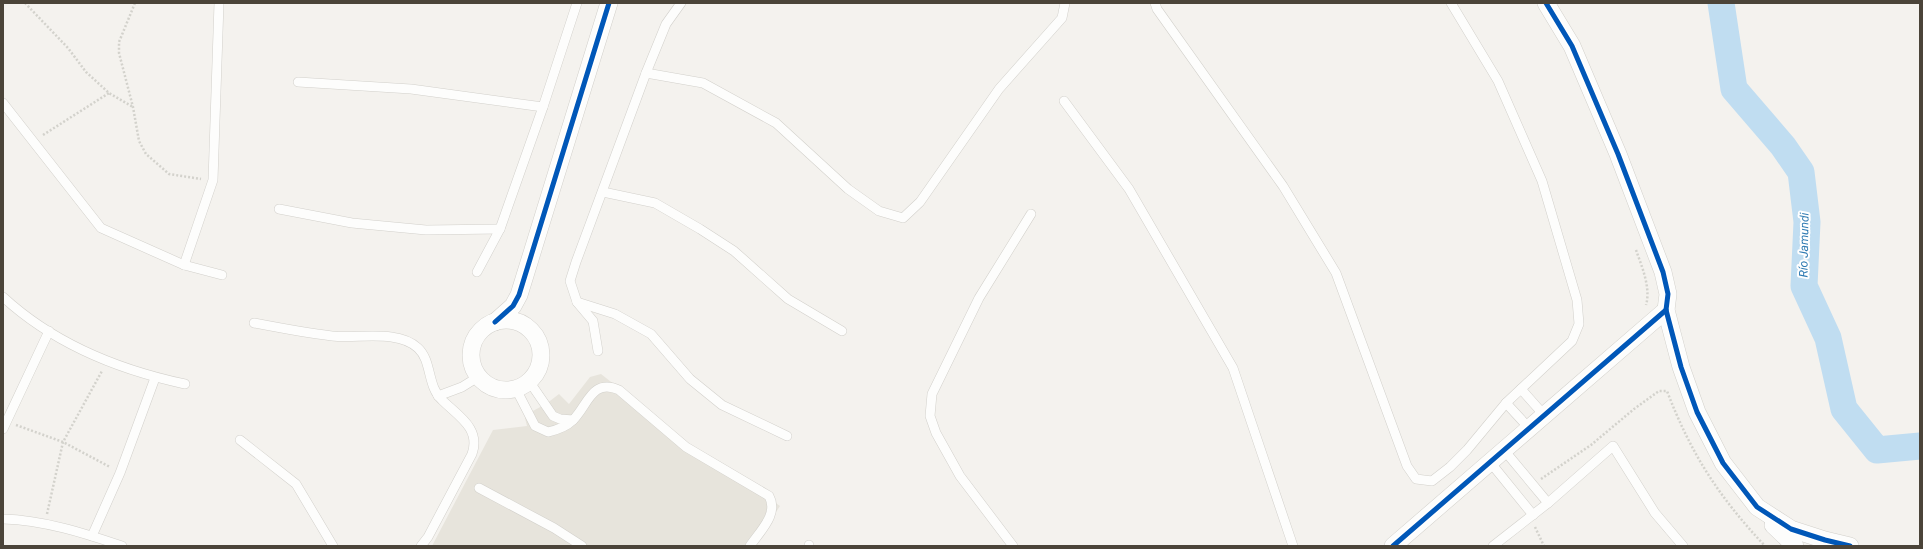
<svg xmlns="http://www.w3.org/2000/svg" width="1923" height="549" font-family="Roboto,sans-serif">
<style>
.residential{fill:#e7e4dc}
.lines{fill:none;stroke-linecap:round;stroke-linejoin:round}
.river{stroke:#c0ddf1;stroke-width:27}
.lane-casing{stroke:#d2d0cb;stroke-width:10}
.street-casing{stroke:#d2d0cb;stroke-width:18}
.path{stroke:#d3d2cc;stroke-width:2.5;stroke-dasharray:2 2;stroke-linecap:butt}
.lane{stroke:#fdfdfc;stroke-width:9}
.street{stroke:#fdfdfc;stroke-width:17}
.cycleway-casing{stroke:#fff;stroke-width:8}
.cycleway{stroke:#0057b8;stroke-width:5}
.labels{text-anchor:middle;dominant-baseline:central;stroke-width:4;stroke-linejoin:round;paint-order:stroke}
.water-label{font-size:12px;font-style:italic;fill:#2e7ab2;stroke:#fff}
</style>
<rect width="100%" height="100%" fill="#f4f2ee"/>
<polygon class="residential" points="601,374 690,444 780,506 753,546 432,546 493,430 527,426 525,418 529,413 546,404 559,394 569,404 590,377"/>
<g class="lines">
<polyline class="river" points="1721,3 1734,89 1783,146 1801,172 1807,222 1804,286 1828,338 1844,409 1877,450 1920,446"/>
<g class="lane-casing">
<g id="lane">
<polyline points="1155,3 1157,9 1283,186 1336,273 1407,466 1416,479 1432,481 1450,467 1467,450 1506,403 1572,341 1579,324 1577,300 1542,181 1498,81 1451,3"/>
<polyline points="646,73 703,83 776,123 848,189 879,211 903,218 920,202 999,89 1062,18 1065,3"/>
<polyline points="298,82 411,89 543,107"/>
<polyline points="1064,101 1129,189 1233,368 1293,546"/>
<polyline points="3,103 101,228 184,265 222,275"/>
<polyline points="603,192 655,203 700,229 734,251 788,299 842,331"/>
<polyline points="279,209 352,223 426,230 500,229"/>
<polyline points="184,265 213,180 219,3"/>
<polyline points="477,272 500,229 543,107 577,3"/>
<path d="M3 297C53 343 119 370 185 384"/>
<polyline points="577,302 615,314 651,334 690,379 722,405 787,436"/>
<path d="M254 323C280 328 306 333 332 336 358 339 398 329 418 348 432 361 427 386 442 400 458 416 481 428 472 454L428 537 421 546"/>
<polyline points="598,351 593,321 577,302 570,281 576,262 646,73 666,24 681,3"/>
<polyline points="529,381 553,416 560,419 573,420"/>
<path d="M516 389 535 426 548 432C557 430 566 427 573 420 588 405 592 378 619 390L686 447 769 496C779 514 760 531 750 546"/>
<polyline points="1521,389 1544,415"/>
<polyline points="438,396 462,387 478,377"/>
<polyline points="1506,403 1529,428"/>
<polyline points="3,429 49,331"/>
<polyline points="240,440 296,484 333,546"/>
<polyline points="1504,450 1548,503"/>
<polyline points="1490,462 1533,515"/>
<polyline points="479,488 554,528 582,546"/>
<path d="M3 519C43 520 84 533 122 546"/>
<polyline points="92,536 120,473 155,378"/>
<polyline points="809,545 809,546"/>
<polyline points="1013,546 960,476 936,433 930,416 932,394 979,298 1031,214"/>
<polyline points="1493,546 1548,503 1613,446 1655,513 1683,546"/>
</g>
</g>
<g class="street-casing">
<g id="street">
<polyline points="1546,3 1572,46 1618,154 1663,272 1668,294 1666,310 1681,367 1697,412 1723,463 1757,507 1791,529 1825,540 1850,546"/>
<circle cx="506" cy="355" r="35"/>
<polyline points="495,322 513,306 519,295 609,3"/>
<polyline points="1773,525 1795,546"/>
<polyline points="1393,546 1666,310"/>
</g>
</g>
<g class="path">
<polyline points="25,3 68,48 86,72 109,93 133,107"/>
<polyline points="135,3 119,42 119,53 133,107 139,141 146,154 169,174 201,179"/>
<polyline points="43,135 109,93"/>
<path d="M1636 250C1642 267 1651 288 1646 305"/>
<polyline points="16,425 63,442 110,467"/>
<path d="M1541 479 1591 445 1634 409 1659 391H1667C1691 454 1719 497 1765 546"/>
<polyline points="47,514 63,442 102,371"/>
<polyline points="1535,527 1544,546"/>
</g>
<use href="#lane" class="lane"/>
<use href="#street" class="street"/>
<g class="cycleway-casing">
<g id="cycleway">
<polyline points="1546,3 1572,46 1618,154 1663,272 1668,294 1666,310 1681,367 1697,412 1723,463 1757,507 1791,529 1825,540 1850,546"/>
<polyline points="495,322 513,306 519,295 609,3"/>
<polyline points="1393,546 1666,310"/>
</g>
</g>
<use href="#cycleway" class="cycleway"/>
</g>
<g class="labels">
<g class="water-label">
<text transform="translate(1804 245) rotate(-89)">Río Jamundi</text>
</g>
</g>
<rect width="1923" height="549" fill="none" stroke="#4b4439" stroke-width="8"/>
</svg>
